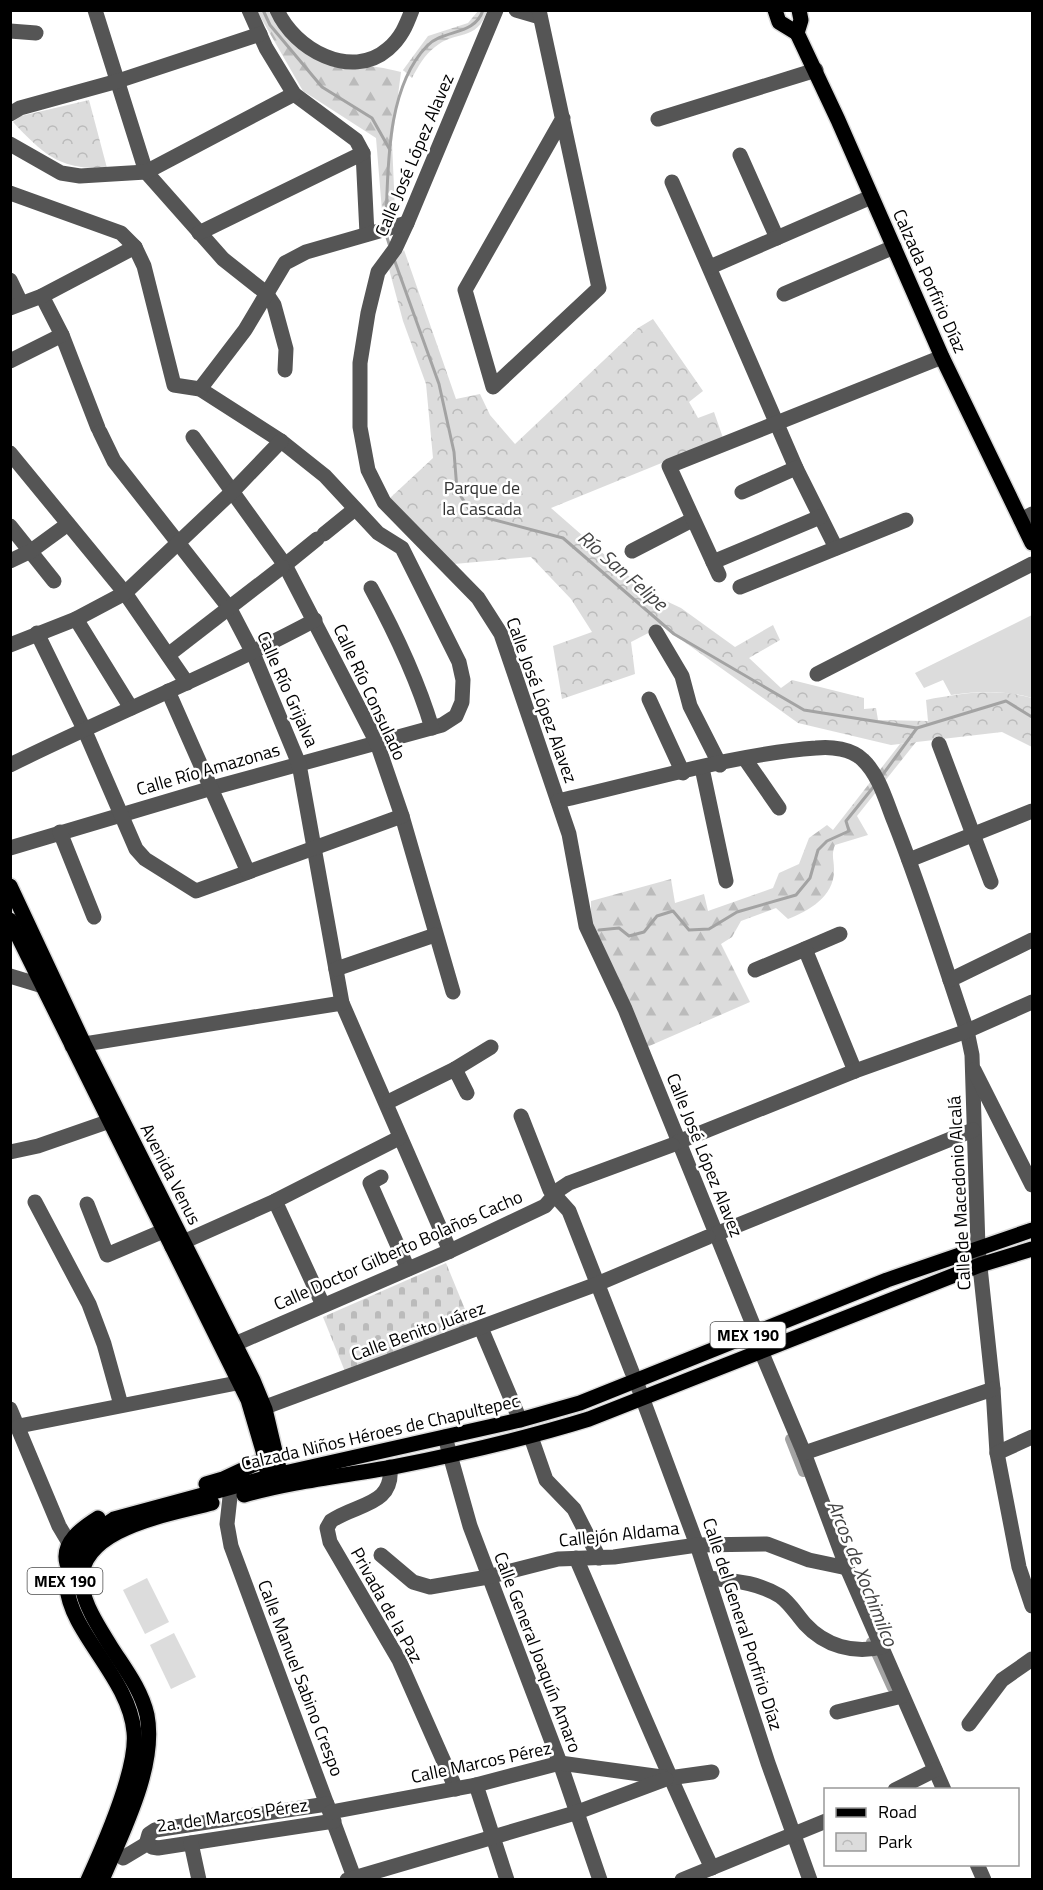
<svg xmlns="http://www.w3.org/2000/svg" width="1043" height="1890" font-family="'Titillium Web',sans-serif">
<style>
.green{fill:#dcdcdc}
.forest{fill:url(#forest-firs)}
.wetland{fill:url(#wetland-marsh)}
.cemetery{fill:url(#cemetery-stones)}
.park{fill:url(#park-crowns)}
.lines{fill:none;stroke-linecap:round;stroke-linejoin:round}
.stream{stroke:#a3a3a3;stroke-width:3}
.canal{stroke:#a3a3a3;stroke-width:10}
.major-casing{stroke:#dbdbdb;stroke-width:18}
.minor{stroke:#555;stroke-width:15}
.major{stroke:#000;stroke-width:15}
.labels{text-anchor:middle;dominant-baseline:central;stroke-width:5;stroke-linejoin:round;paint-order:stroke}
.shield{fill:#fff;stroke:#4c4c4c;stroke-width:1.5}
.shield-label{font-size:16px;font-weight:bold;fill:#000}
.street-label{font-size:18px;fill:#000;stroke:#fff}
.park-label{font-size:18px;fill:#333;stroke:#fff}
.water-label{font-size:20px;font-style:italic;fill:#444;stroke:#fff}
</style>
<defs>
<pattern id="forest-firs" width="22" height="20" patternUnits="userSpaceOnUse" patternTransform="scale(1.5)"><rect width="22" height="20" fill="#dcdcdc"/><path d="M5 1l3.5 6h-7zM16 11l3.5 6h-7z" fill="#bbb"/></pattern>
<pattern id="wetland-marsh" width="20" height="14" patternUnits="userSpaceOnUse" patternTransform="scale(1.5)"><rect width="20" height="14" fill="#dcdcdc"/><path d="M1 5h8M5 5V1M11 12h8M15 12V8" fill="none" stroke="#bbb"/></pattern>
<pattern id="cemetery-stones" width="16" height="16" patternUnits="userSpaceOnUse" patternTransform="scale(1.5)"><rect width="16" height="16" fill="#dcdcdc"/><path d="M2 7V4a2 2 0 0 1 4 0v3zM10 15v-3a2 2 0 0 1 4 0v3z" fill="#bbb"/></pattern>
<pattern id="park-crowns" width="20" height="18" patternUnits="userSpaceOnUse" patternTransform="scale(1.5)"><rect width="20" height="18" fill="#dcdcdc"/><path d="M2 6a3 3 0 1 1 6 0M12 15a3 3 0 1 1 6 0" fill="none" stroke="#bbb"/></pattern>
</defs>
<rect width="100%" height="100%" fill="#fff"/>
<g class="green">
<path d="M1032 615V698C1004 690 980 691 951 695L943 680 924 688 915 673Z"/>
<polygon points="147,1578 169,1622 145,1634 123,1590"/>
<polygon points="174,1633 196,1677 171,1689 150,1645"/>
</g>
<g class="forest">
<path d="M257 11H272C312 84 335 54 401 72L392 142 395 211H382L376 138 303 91Z"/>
<path d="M916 742 857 816 868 835 835 845C831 855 834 859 834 869 835 896 809 911 788 919L776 908 741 921 732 937 721 944 750 1002 647 1047 591 932V901L671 879 675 903 704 894 708 911 773 888 779 873 799 864 809 838 827 825 833 830 900 744Z"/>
</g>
<path class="wetland" d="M478 11H487C477 42 455 30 435 47 424 55 418 67 412 78L403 70 428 36 468 23Z"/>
<polygon class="cemetery" points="446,1263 471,1324 346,1374 323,1317"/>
<g class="park">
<path d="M89 100 107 168C60 170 44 155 13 122L21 116Z"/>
<path d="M404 250 456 399 480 394 490 415 515 444 638 328 653 319 703 391 689 402 698 418 714 412 723 438 551 508 647 592 681 608 735 647 773 625 780 640 749 658 781 688 792 680 864 698V709L876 708 878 720 928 721 926 700C963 693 996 688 1032 698V747L1002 732 891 745 798 723 662 626 631 642 635 674 562 699 553 646 592 632 571 599 531 557 454 564 390 498 433 458 426 384 403 321 389 269Z"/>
</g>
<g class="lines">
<g class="stream">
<polyline points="263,10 270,25 322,87 372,118 390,150"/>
<path d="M386 224C388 169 386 88 427 46 443 29 475 36 483 10"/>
<polyline points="386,234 390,247"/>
<polyline points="394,259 439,384 454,452 457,490 472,514 563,538 674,634 804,710 917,728 1006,701 1032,717"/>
<polyline points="881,777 917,728"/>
<polyline points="599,930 619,928 629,936 644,932 657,916 673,911 689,930 709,929 737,912 796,895 810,878 818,850 827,841 849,831 846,821 875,785"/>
</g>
<g class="canal">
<polyline points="790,1439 803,1472"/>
<polyline points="871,1642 892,1688"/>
</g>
<g class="major-casing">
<g id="major">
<polyline points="775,10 779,22 797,33"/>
<polyline points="797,33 838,120 942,357 1032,543"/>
<polyline points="797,33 801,20 799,10"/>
<polyline points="10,886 84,1044 253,1380 265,1409 282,1481"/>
<polyline points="10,920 248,1400 263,1451 270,1485"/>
<polyline points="206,1484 223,1479 272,1456"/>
<path d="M244 1495C293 1481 343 1476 393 1467 459 1454 524 1439 589 1419L980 1265 1032 1249"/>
<path d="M67 1564C61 1543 82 1528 98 1518"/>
<path d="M88 1880C104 1845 138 1769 134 1732 127 1652 0 1590 114 1519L280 1474 520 1420 580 1403 887 1280 1032 1230"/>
<path d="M102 1880C122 1833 157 1766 147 1715 141 1689 125 1669 111 1647 100 1629 85 1607 82 1586 74 1528 172 1514 212 1503"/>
</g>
</g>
<g class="minor">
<polyline points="95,10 146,172 223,259 266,293 274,305 286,349 285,370"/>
<polyline points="249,10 266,48 294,94 356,140 363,153 367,234"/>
<path d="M277 10C294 49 351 81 388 49 401 38 406 26 412 10"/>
<polyline points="496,10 407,223 395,249 378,272 368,313 360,363 360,427 368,470 384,502 478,598 501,634 569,834 586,926 625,1009 756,1332"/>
<polyline points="516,10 540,17"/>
<polyline points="539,10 599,288 493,387 465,290 563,118"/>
<polyline points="10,31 36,33"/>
<polyline points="10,114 20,108 118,81 260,34"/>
<polyline points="658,119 816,70"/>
<polyline points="10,144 61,173 80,176 146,172 294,94"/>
<polyline points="740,155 777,238"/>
<polyline points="672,182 796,468 836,548"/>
<polyline points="10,193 121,233 135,247 144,266 174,385 200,389 281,441 325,476 378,533 402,548 459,662 463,680 462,702 456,716 442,725 212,788 10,848"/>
<polyline points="199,233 363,153"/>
<polyline points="710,267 871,197"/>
<polyline points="10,280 21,303"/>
<polyline points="784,294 894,247"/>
<polyline points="42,296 62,335 98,428"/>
<polyline points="10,308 42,296 135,247"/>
<polyline points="10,361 62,335"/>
<polyline points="200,389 245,330 285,263 306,252 407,223"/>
<polyline points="100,432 114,461 230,609 253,653 299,764 342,1003 450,1251"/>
<polyline points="193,437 285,565 377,743 402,816 453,992"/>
<polyline points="10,453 125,593 187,683"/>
<polyline points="742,492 796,468"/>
<polyline points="1021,520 1032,514"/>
<polyline points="10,526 54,581"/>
<polyline points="324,534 355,509"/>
<polyline points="632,551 692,520"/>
<polyline points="10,561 31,551 68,524"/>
<polyline points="713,562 820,517"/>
<polyline points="285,565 317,539"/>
<polyline points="719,575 669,466 942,357"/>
<polyline points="740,587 906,520"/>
<path d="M371 588C396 634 417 678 432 728"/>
<polyline points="76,619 131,708"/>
<polyline points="656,632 682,676 690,706 720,765"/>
<polyline points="37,633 84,729 136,849 145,859 196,891 402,816"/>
<polyline points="10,645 76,619 125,593 233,491 281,441"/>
<polyline points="168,655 282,567"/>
<polyline points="817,674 1032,564"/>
<polyline points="168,691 248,872"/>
<polyline points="649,699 683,773"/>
<polyline points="939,744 991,882"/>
<polyline points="745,759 779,808"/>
<path d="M10 765C111 715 216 673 315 620"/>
<polyline points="702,768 726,881"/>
<path d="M558 801C640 783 733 754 816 748 831 746 852 749 863 760 879 775 886 801 894 821 921 889 943 960 967 1031L972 1055 978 1248 993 1389 997 1453 1019 1567 1032 1606"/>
<polyline points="60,832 94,917"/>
<polyline points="909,860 1032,811"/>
<polyline points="805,949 840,934"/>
<polyline points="336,969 435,935"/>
<polyline points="755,970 805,949 855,1071"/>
<polyline points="10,976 43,986"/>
<polyline points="950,980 1032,940"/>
<polyline points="72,1046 342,1003"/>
<polyline points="455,1069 491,1047"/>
<polyline points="974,1070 1032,1185"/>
<polyline points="390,1101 455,1069 467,1093"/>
<polyline points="521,1116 550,1190 569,1211 632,1372"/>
<polyline points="678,1142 855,1071 967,1031 1032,1002"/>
<polyline points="10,1152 38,1146 110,1121"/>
<polyline points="381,1177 370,1183 408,1269"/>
<polyline points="275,1201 323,1305"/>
<polyline points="35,1202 89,1304 104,1344 121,1405"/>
<polyline points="87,1204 107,1255 175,1226"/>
<polyline points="716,1234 973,1130"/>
<polyline points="172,1247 275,1201 399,1138"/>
<polyline points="481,1328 520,1420"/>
<polyline points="235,1344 450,1251 545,1206 560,1189 569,1183 672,1145"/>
<polyline points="761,1351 804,1453 847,1568 944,1790"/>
<polyline points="636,1381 697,1545 768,1763 810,1880"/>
<polyline points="10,1409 59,1526 75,1553"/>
<polyline points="252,1412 597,1284 708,1237"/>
<polyline points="19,1426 252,1380"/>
<polyline points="445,1437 470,1526 560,1763 600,1880"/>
<polyline points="531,1437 546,1480 574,1509 599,1558"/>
<polyline points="804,1453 993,1389"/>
<polyline points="997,1453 1032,1437"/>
<path d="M390 1467C394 1506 357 1503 331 1521L327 1528 330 1542 399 1660 456 1789"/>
<polyline points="231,1488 227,1524 231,1546 355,1880"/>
<polyline points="381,1555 413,1582 430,1587 488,1577 558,1559 614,1557 697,1545 767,1544 809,1560 847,1568"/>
<path d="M576 1558C621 1661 663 1766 712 1868"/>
<path d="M708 1578C735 1581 757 1582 780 1596 790 1603 797 1615 805 1624 825 1646 854 1654 882 1647"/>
<polyline points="837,1712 902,1696"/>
<polyline points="969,1724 1002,1680 1032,1659"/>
<polyline points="476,1785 507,1880"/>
<polyline points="895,1790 935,1770"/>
<polyline points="327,1804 155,1830 149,1834 147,1841 152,1847 158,1848 334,1821"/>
<polyline points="331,1812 476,1785 560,1763 669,1778 712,1772"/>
<polyline points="191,1843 199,1880"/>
<polyline points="123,1858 148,1843"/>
<polyline points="977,1864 984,1880"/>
<polyline points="347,1880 575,1813 666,1779"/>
<polyline points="682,1880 826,1821"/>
</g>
<use href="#major" class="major"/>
</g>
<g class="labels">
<g class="shield">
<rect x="710.5" y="1322" width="75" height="26" rx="4.5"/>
<rect x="27.5" y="1568" width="75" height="26" rx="4.5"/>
</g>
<g class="shield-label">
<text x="748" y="1335">MEX 190</text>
<text x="65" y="1581">MEX 190</text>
</g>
<g class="street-label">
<text transform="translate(414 155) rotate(-67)">Calle José López Alavez</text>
<text transform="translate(930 281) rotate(66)">Calzada Porfirio Díaz</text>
<text transform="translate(288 689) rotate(66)">Calle Río Grijalva</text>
<text transform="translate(370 692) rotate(65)">Calle Río Consulado</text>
<text transform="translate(542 700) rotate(70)">Calle José López Alavez</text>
<text transform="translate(208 769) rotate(-16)">Calle Río Amazonas</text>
<text transform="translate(705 1155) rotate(68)">Calle José López Alavez</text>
<text transform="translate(171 1174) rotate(63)">Avenida Venus</text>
<text transform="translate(959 1193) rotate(-93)">Calle de Macedonio Alcalá</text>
<text transform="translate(398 1250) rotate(-24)">Calle Doctor Gilberto Bolaños Cacho</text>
<text transform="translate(418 1331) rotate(-20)">Calle Benito Juárez</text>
<text transform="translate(380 1432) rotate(-13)">Calzada Niños Héroes de Chapultepec</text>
<text transform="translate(619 1534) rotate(-6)">Callejón Aldama</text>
<text transform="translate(387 1605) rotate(61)">Privada de la Paz</text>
<text transform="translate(743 1624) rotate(72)">Calle del General Porfirio Díaz</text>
<text transform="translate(538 1652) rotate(69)">Calle General Joaquín Amaro</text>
<text transform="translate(301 1678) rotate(69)">Calle Manuel Sabino Crespo</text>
<text transform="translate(481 1762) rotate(-12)">Calle Marcos Pérez</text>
<text transform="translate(232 1815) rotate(-8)">2a. de Marcos Pérez</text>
</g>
<g class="park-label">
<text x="482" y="487">Parque de<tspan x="482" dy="21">la Cascada</tspan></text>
</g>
<g class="water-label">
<text transform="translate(623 570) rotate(41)">Río San Felipe</text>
<text transform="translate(863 1573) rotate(68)">Arcos de Xochimilco</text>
</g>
</g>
<rect width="1043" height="1890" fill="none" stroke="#000000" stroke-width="24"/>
<rect x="824" y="1788" width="195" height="78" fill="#ffffff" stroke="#999999" stroke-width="1.5"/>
<rect x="836" y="1808" width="30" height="9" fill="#000000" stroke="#999999" stroke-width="1.5"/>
<text x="878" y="1818" font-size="18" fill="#000000">Road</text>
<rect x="836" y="1833" width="30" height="18" fill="url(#park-crowns)" stroke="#999999" stroke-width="1.5"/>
<text x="878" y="1848" font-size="18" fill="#000000">Park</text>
</svg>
